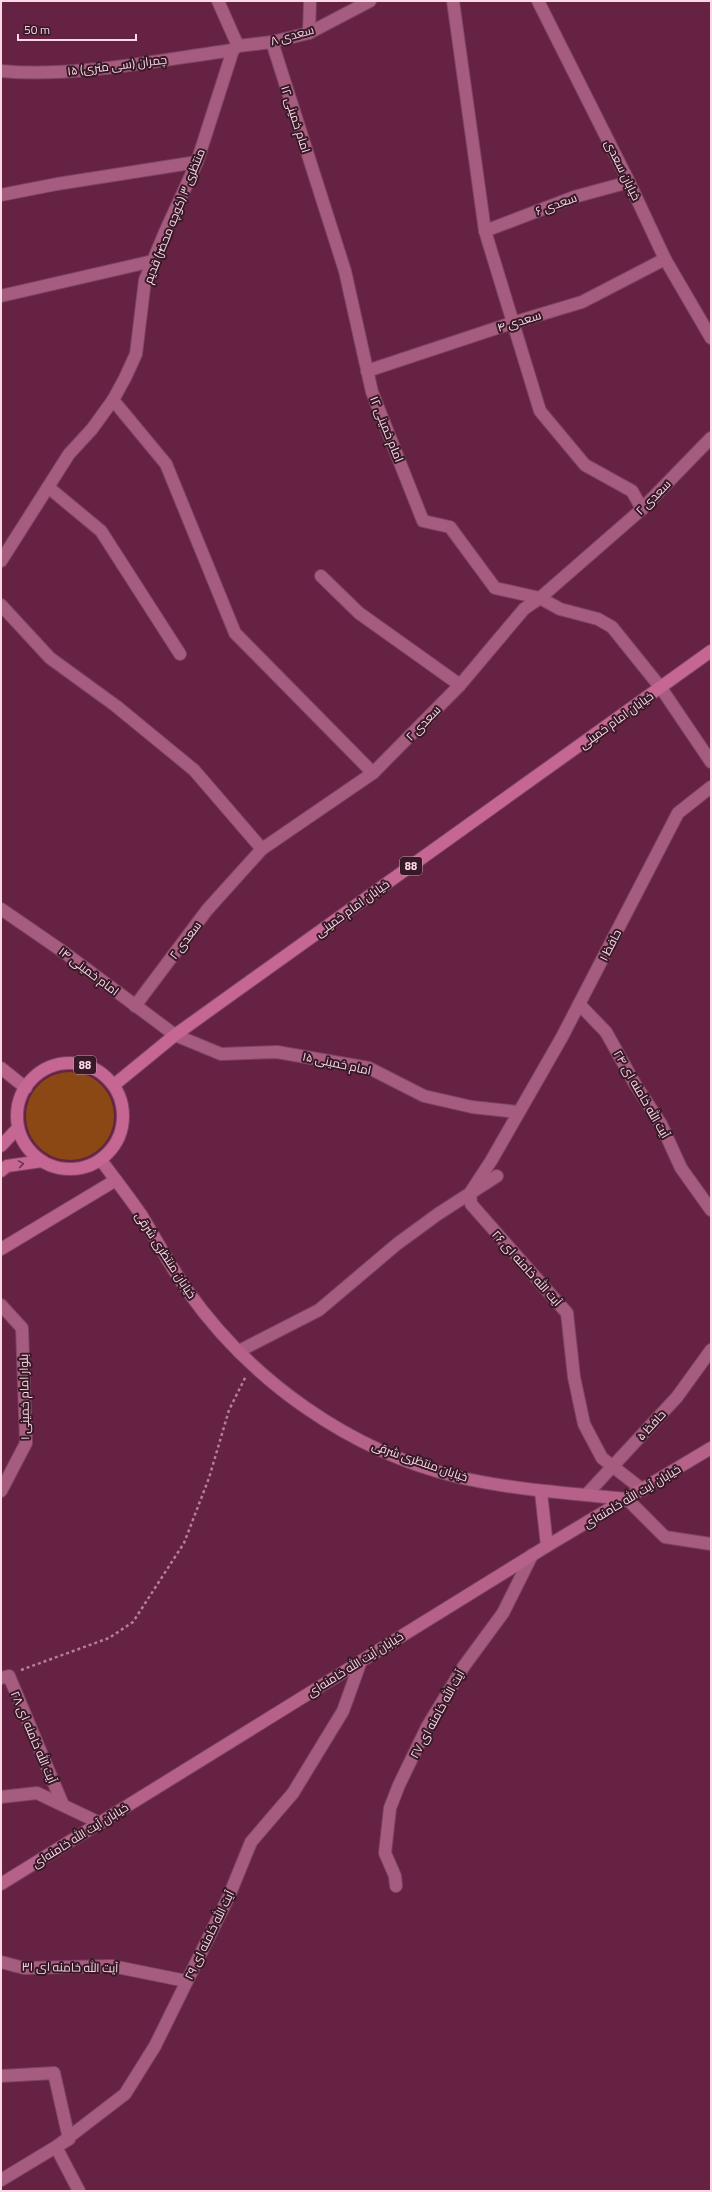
<svg xmlns="http://www.w3.org/2000/svg" width="712" height="2192" font-family="'Titillium Web',Cairo,sans-serif">
<style>
.green{fill:#8b4714}
.lines{fill:none;stroke-linecap:round;stroke-linejoin:round}
.street-casing{stroke:#7d4362;stroke-width:14}
.secondary-casing{stroke:#7d4362;stroke-width:14}
.primary-casing{stroke:#7d4362;stroke-width:14}
.path{stroke:#b38097;stroke-width:2.5;stroke-dasharray:3 3;stroke-linecap:butt}
.street{stroke:#a65c7e;stroke-width:12}
.secondary{stroke:#b66188;stroke-width:12}
.primary{stroke:#c66793;stroke-width:12}
.oneway{stroke:#6a344d}
.labels{text-anchor:middle;dominant-baseline:central;stroke-width:4;stroke-linejoin:round;paint-order:stroke}
.shield{fill:#381927;stroke:#c09fad;stroke-width:1}
.shield-label{font-size:11px;font-weight:bold;fill:#fbd8e6}
.street-label{font-size:12px;fill:#fbd8e6;stroke:#381927}
</style>
<rect width="100%" height="100%" fill="#652243"/>
<circle class="green" cx="70" cy="1116" r="44"/>
<g class="lines">
<g class="street-casing">
<g id="street">
<polyline points="218,1 238,46"/>
<polyline points="453,1 485,231 540,411 585,465 632,491 642,509"/>
<polyline points="538,1 629,182 665,259 711,338"/>
<polyline points="309,33 310,1"/>
<polyline points="272,42 345,271 372,392 423,521 450,527 495,588 540,598 560,609 598,619 612,627 661,688 711,762"/>
<path d="M1 71C74 78 160 60 233 50L238 46 272 42 309 33 370 1"/>
<polyline points="1,195 57,184 197,162"/>
<polyline points="485,231 574,197 629,182"/>
<polyline points="1,296 153,261"/>
<polyline points="367,371 512,323 582,302 665,259"/>
<polyline points="113,400 166,464 235,633 373,773"/>
<polyline points="48,487 101,531 180,654"/>
<polyline points="1,561 69,454 92,429 113,400 125,378 136,354 145,280 165,232 197,162 233,50"/>
<polyline points="321,576 359,613 460,685"/>
<polyline points="1,605 50,658 116,706 194,770 262,849"/>
<polyline points="1,909 65,953 175,1035 221,1054 277,1052 369,1068 424,1096 472,1107 518,1112"/>
<polyline points="579,1004 606,1032 635,1084 661,1124 681,1168 711,1210"/>
<polyline points="135,1006 207,910 262,849 373,773 460,685 524,609 540,598 642,509 711,438"/>
<polyline points="1,1305 22,1328 26,1443 1,1491"/>
<polyline points="239,1351 319,1310 397,1244 438,1214 497,1176"/>
<polyline points="643,1490 602,1458 584,1424 574,1377 567,1313 471,1204 470,1193 491,1161 562,1037 678,813 711,787"/>
<polyline points="586,1495 677,1397 711,1350"/>
<polyline points="627,1499 665,1537 711,1544"/>
<polyline points="1,1678 9,1676 63,1805"/>
<polyline points="1,1797 37,1793 100,1823"/>
<polyline points="396,1886 395,1876 385,1853 390,1808 399,1785 427,1727 464,1666 503,1613 532,1555"/>
<polyline points="1,1962 24,1968 112,1966 186,1981"/>
<polyline points="1,2076 54,2073 69,2139 1,2180"/>
<polyline points="79,2191 56,2147 125,2094 155,2046 229,1896 251,1842 293,1793 343,1711 361,1661"/>
</g>
</g>
<g class="secondary-casing">
<g id="secondary">
<polyline points="1,1068 26,1088"/>
<path d="M101 1160C114 1178 129 1197 142 1216 157 1241 171 1267 187 1290 251 1381 350 1451 458 1477 514 1490 570 1493 627 1499"/>
<polyline points="1,1249 116,1180"/>
<polyline points="541,1492 547,1546"/>
<polyline points="1,1884 547,1546 711,1448"/>
</g>
</g>
<g class="primary-casing">
<g id="primary">
<circle cx="70" cy="1116" r="53"/>
<polyline points="114,1085 175,1035 711,651"/>
<polyline points="1,1146 18,1128"/>
<polyline points="1,1171 7,1166 42,1161"/>
</g>
</g>
<polyline class="path" points="21,1670 109,1638 133,1622 184,1543 209,1478 229,1410 246,1376"/>
<use href="#street" class="street"/>
<use href="#secondary" class="secondary"/>
<use href="#primary" class="primary"/>
</g>
<defs><path id="oneway-chevron" d="M-2-3.5L2.5 0L-2 3.5" fill="none" stroke-width="1.6" stroke-linecap="round" stroke-linejoin="round"/></defs>
<use class="oneway" href="#oneway-chevron" transform="translate(21 1164) rotate(-9)"/>
<g class="labels">
<g class="shield">
<rect x="400" y="857" width="22" height="18" rx="3"/>
<rect x="74" y="1056" width="22" height="18" rx="3"/>
</g>
<g class="shield-label">
<text x="411" y="866">88</text>
<text x="85" y="1065">88</text>
</g>
<g class="street-label">
<text transform="translate(292 35) rotate(-16)">سعدی ۸</text>
<text transform="translate(117 65) rotate(-7)">چمران (سی متری) ۱۵</text>
<text transform="translate(296 119) rotate(72)">امام خمینی ۱۲</text>
<text transform="translate(623 170) rotate(64)">خیابان سعدی</text>
<text transform="translate(556 204) rotate(-20)">سعدی ۶</text>
<text transform="translate(174 216) rotate(-68)">منتظری ۳ (کوچه محضر) قدیم</text>
<text transform="translate(519 321) rotate(-17)">سعدی ۴</text>
<text transform="translate(387 429) rotate(68)">امام خمینی ۱۲</text>
<text transform="translate(653 497) rotate(-45)">سعدی ۲</text>
<text transform="translate(616 720) rotate(-36)">خیابان امام خمینی</text>
<text transform="translate(423 723) rotate(-46)">سعدی ۲</text>
<text transform="translate(352 908) rotate(-36)">خیابان امام خمینی</text>
<text transform="translate(185 940) rotate(-53)">سعدی ۲</text>
<text transform="translate(610 945) rotate(-63)">حافظ ۱</text>
<text transform="translate(89 971) rotate(37)">امام خمینی ۱۴</text>
<text transform="translate(337 1063) rotate(12)">امام خمینی ۱۵</text>
<text transform="translate(642 1094) rotate(60)">آیت الله خامنه ای ۲۴</text>
<text transform="translate(166 1255) rotate(57)">خیابان منتظری شرقی</text>
<text transform="translate(527 1268) rotate(48)">آیت الله خامنه ای ۲۶</text>
<text transform="translate(24 1397) rotate(-91)">بلوار امام خمینی ۱</text>
<text transform="translate(651 1425) rotate(-47)">حافظ ۵</text>
<text transform="translate(420 1461) rotate(19)">خیابان منتظری شرقی</text>
<text transform="translate(632 1496) rotate(-31)">خیابان آیت الله خامنه‌ای</text>
<text transform="translate(355 1664) rotate(-32)">خیابان آیت الله خامنه‌ای</text>
<text transform="translate(437 1714) rotate(-61)">آیت الله خامنه ای ۲۷</text>
<text transform="translate(34 1737) rotate(67)">آیت الله خامنه ای ۲۸</text>
<text transform="translate(80 1835) rotate(-32)">خیابان آیت الله خامنه‌ای</text>
<text transform="translate(209 1935) rotate(-64)">آیت الله خامنه ای ۲۹</text>
<text transform="translate(70 1967) rotate(1)">آیت الله خامنه ای ۳۱</text>
</g>
</g>
<rect width="712" height="2192" fill="none" stroke="#fbd8e6" stroke-width="4"/>
<path d="M18 34v6h118v-6" fill="none" stroke="#fbd8e6" stroke-width="2"/>
<text x="24" y="34" font-size="12" fill="#fbd8e6" stroke="#381927" stroke-width="3" paint-order="stroke">50 m</text>
</svg>
